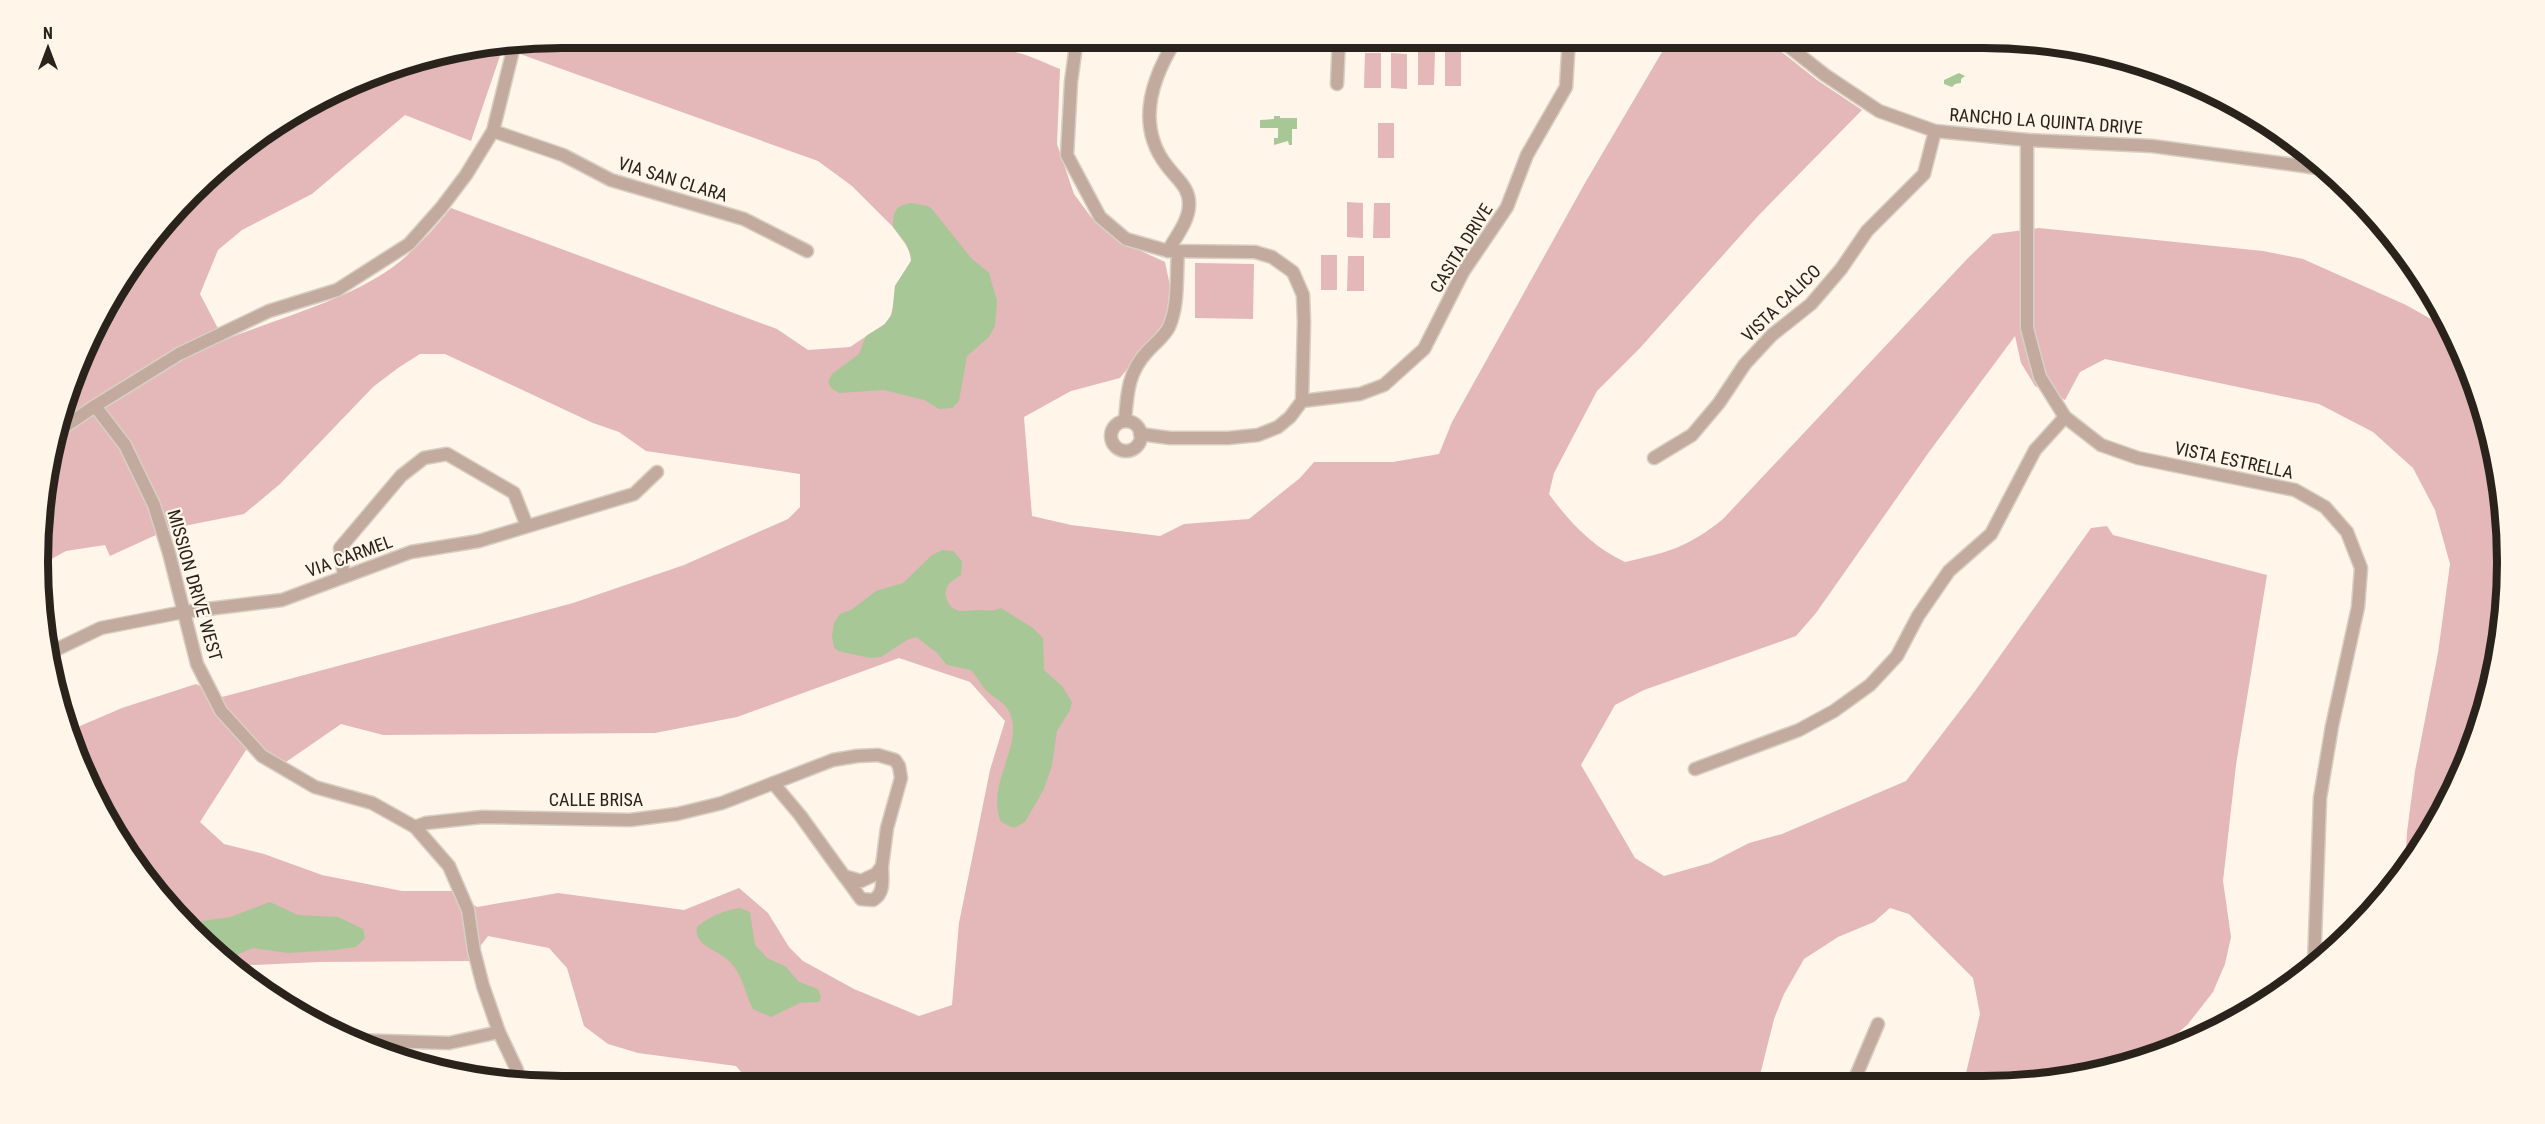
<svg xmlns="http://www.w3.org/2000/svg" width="2545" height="1124" font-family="'Roboto Condensed',sans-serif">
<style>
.green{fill:#e4b7b9;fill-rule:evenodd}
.water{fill:#a8c797}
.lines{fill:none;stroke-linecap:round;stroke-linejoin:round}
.street-casing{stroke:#d8cfc4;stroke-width:15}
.street{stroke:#c3aa9f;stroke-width:12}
.labels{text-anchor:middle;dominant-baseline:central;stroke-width:4.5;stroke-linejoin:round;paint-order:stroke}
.street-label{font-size:18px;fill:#29231c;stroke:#fff5e9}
.rim{fill:none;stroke:#29231c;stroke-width:8}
</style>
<rect width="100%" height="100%" fill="#fff5e9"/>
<g class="green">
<path d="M562 38H930C954 55 980 49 1007 51 1024 52 1044 63 1060 69L1057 144 1074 194 1091 217 1115 239 1165 262 1170 286 1166 320 1120 378 1071 391 1024 417 1032 516 1071 525 1160 536 1184 524 1249 519 1300 478 1314 462H1393L1439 454 1452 422 1585 183 1665 47 1677 38H1764L1817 80 1862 110 1758 216 1640 348 1597 391 1554 473 1549 494C1570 523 1593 547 1625 562 1668 552 1687 548 1723 519L1968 258 1993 234 2039 228 2263 251 2303 259 2406 305 2454 332 2490 427 2506 528 2503 631 2480 731 2405 870 2407 832 2415 771 2438 653 2450 564 2435 510 2413 468 2373 432 2319 404 2105 359 2080 372 2065 400 2035 386 2021 363 2015 336 1929 452 1816 613 1796 636 1644 690 1615 705 1581 765 1635 858 1664 876 1710 863 1749 843 1782 834 1906 781 1975 691 2091 528 2107 526 2113 535 2267 575 2236 765 2223 881 2231 937 2225 964 2213 992 2188 1024 2155 1054 2052 1082H1961L1966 1073 1980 1014 1973 978 1909 914 1890 908 1874 922 1838 937 1804 959 1784 994 1774 1019 1758 1083 753 1086 736 1066 638 1053 608 1044 584 1026 567 968 549 948 488 936 469 961 319 962 230 966 216 957 108 824 66 732 122 708 196 684 222 697 573 603 684 565 788 519 800 507V474L646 451 619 432 593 423 445 354H420L398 368 373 387 280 484 244 514 169 529 110 556 105 545 66 551 44 563 48 460 108 299 216 167 300 108 393 65 503 47 471 141 405 115 312 194 242 230 218 250 200 294 224 340C277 319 347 300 393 267 415 250 433 230 451 208L777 329 808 350 850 347 889 321 894 304 895 286 911 261 909 249 893 227 852 186 818 161 520 54 524 44ZM899 658 970 682 1005 721 990 770 959 923 952 1005 919 1016 854 989 803 961 789 947 768 913 739 888 684 910 558 893 477 907 452 891H402L322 875 264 854 224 844 200 822 246 750 286 762 341 724 383 735 655 733 737 717Z"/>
<polygon points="1947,38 1983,38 2089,55 2010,47 1967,52 1942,43"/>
<polygon points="1418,50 1435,50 1434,85 1418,85"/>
<rect x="1445" y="51" width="16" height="35"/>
<polygon points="1365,53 1381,53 1381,88 1364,88"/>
<polygon points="1391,53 1407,54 1407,89 1391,88"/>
<rect x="1378" y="123" width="16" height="35"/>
<polygon points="1347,202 1363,203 1363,238 1347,237"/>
<polygon points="1374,203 1390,203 1390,238 1373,238"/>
<rect x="1321" y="255" width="16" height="35"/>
<polygon points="1348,256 1364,256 1364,291 1347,291"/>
<polygon points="1195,263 1254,264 1253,319 1195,318"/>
</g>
<g class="water">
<polygon points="1959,73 1965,76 1961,79 1961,83 1955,84 1952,87 1944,84 1944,80"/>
<polygon points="1274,116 1280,116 1280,118 1297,118 1297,129 1292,129 1292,145 1289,145 1288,141 1274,145 1274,138 1278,138 1278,128 1260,128 1260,120 1274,119"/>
<path d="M912 203 928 206 932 209 971 258 989 273 997 301 995 326 989 337 967 356 959 401 952 408 939 409 924 400 884 390 839 393 831 388 828 382 832 374 859 354 866 336 884 325 892 314 895 286 911 261V256L905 242 893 227C893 212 895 205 912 203Z"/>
<path d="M942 550 953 551 962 561 961 575C958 578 952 580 949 584 946 587 945 593 946 597 951 616 966 610 978 610 987 610 992 612 1001 608L1033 628 1043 638 1044 670 1062 686 1072 702 1070 710 1057 731 1052 765 1044 789 1025 822 1014 828 1001 822C985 784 1024 746 1010 714 1006 702 996 700 988 692 981 686 977 676 971 670L947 665 936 652 916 637 907 640 881 657 870 658 838 651 834 647 832 637 834 623 840 614 851 610 876 591 903 583 932 555Z"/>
<polygon points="270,902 298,915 338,917 363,929 365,938 356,947 335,950 288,953 253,948 234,956 220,958 196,931 202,921 230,917"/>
<path d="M740 908 750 912 755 945 761 951 767 958 785 966 799 982 818 989 821 998 819 1002 800 1003 771 1017 753 1009C745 994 743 975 730 962 719 950 693 946 697 927 709 917 724 910 740 908Z"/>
</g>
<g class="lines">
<g class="street-casing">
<g id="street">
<polyline points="1077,38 1071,82 1067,155 1100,217 1126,239 1168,251 1255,252 1272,257 1293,272 1303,295 1304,322 1302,401 1290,417 1278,427 1258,435 1228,438 1170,438 1140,434"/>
<polyline points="1778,38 1825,75 1879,111 1935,131 2027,140 2152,146 2318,168 2336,175"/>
<polyline points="1337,84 1339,38"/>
<polyline points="493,131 563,155 611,180 744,219 807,251"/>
<polyline points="2027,140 2027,328 2040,377 2065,417 2101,445 2138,458 2295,490 2325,507 2347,532 2361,568 2358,607 2332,726 2320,798 2314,966"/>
<path d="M1168 251C1175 238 1189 221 1189 205 1190 188 1177 179 1167 166 1135 125 1152 77 1177 38"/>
<polyline points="1302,401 1360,394 1384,385 1424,349 1463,272 1507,207 1527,155 1566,87 1569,38"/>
<polyline points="95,406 125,445 154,505 169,553 197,664 221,711 262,756 315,787 372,803 415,827 449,866 468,910 474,951 483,986 499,1032 517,1070 518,1079"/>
<path d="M1125 421C1127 394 1128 372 1147 352 1155 343 1164 337 1169 327 1179 304 1176 277 1178 252"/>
<circle cx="1126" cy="436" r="15"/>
<polyline points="58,431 95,406 179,354 269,311 337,290 409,244 441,208 466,175 493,131 514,46"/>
<polyline points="1654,458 1692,435 1719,403 1745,364 1772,335 1811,304 1841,269 1867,231 1924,174 1935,131"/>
<polyline points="344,576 340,548 401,476 424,458 447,454 514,493 527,526"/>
<polyline points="47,654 101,628 183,612 282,600 411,552 479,541 634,494 657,472"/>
<polyline points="1695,769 1799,730 1834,711 1870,685 1897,656 1918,616 1949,571 1991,534 2035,450 2065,417"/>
<polyline points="415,827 426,823 482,817 630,820 677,814 722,803 833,760 857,756 878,755 895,760 899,766 901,778 887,828 882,866 876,874 861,881 844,876 800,815 773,783"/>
<path d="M845 877 861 899 873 900C885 893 882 880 882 866"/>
<polyline points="353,1040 449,1043 499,1032"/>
<polyline points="1853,1083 1878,1024"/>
</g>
</g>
<use href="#street" class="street"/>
</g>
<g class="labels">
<g class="street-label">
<text transform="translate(2046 121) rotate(4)">RANCHO LA QUINTA DRIVE</text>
<text transform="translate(673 179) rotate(17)">VIA SAN CLARA</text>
<text transform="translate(1461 248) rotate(-58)">CASITA DRIVE</text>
<text transform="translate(1781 303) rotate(-44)">VISTA CALICO</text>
<text transform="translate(2234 460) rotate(12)">VISTA ESTRELLA</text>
<text transform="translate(349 556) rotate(-20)">VIA CARMEL</text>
<text transform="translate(195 585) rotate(74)">MISSION DRIVE WEST</text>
<text x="596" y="799">CALLE BRISA</text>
</g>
</g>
<path d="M0 0H2545V1124H0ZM562 48H1983A514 514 0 0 1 2497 562V562A514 514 0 0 1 1983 1076H562A514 514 0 0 1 48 562V562A514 514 0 0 1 562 48Z" fill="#fff5e9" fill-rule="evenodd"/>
<path class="rim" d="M562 48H1983A514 514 0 0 1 2497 562V562A514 514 0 0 1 1983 1076H562A514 514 0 0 1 48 562V562A514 514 0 0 1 562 48Z"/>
<g transform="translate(48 48)" stroke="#fff5e9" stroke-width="4.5" paint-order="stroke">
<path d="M0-4.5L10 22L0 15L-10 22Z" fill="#29231c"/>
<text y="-9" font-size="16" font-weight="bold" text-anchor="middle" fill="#29231c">N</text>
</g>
</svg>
